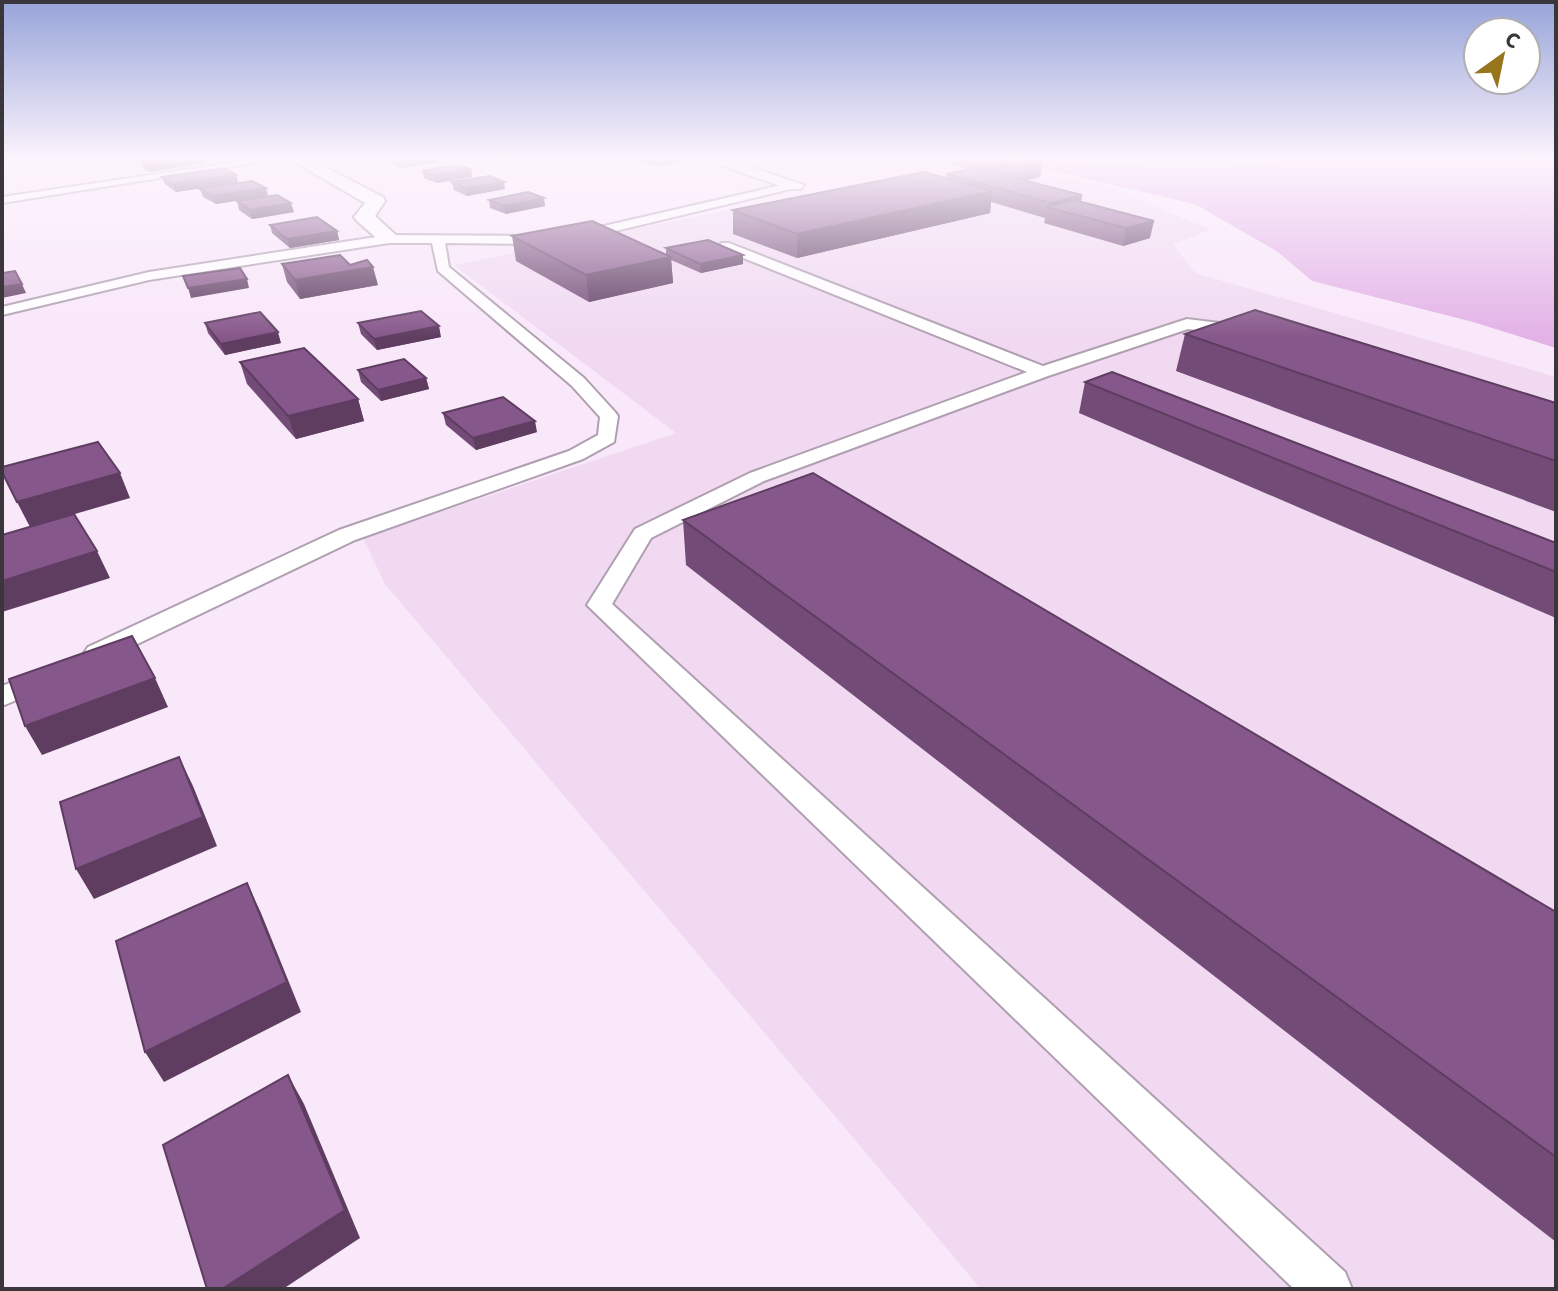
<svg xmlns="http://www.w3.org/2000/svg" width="1558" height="1291" font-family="'Source Sans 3',sans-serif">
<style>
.built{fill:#f0d9f1}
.green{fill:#e2b2e6}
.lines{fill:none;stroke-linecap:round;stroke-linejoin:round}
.lane-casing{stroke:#af9fb0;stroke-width:4}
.street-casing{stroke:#af9fb0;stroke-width:4}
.lane{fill:#fff;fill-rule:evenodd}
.street{fill:#fff;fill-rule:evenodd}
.wall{fill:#734b77}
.shaded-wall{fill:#5e3d61}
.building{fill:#86578a;stroke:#5e3d61;stroke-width:2}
</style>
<rect width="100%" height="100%" fill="#f9e7fa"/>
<polygon class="built" points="959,158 1110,187 1211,230 1173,244 1195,273 1556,377 1556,1289 981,1289 385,584 363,538 676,433 454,265 887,178 877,173"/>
<path class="green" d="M1280 158H1556V348L1473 322 1312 281 1278 252 1195 204 1036 167 1033 159C1097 162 1224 177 1280 158Z"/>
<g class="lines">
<g class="lane-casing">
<g id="lane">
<polygon points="264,158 285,158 2,203 2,197"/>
<polygon points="795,182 799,187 582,239 534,244 445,243 449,267 584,378 615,412 618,416 614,442 583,459 355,540 106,659 88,659 84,653 88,647 339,530 569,451 598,435 600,417 572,386 438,271 432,243 389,243 149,280 2,315 2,307 149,272 389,235 534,236 582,231"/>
<polygon points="721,243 729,243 1043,366 1187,319 1244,326 1252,331 1244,336 1188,329 1048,376 764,481 651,538 612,604 1345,1272 1352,1289 1294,1289 587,605 635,529 750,473 1027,372 721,249"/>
<polygon points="43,670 53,673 57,679 53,685 2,706 2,686"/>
</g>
</g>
<g class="street-casing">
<g id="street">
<polygon points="288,158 308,158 383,197 385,201 375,216 400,239 396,243 382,243 357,221 354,217 365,203"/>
<polygon points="700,158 724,158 804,185 801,189 789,189"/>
</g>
</g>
<use href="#lane" class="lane"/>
<use href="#street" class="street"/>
</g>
<g class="wall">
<polygon points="155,158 203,158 205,163 149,172 142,167 139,160"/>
<polygon points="387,158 458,158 458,159 401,168 388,162"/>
<polygon points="638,158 683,158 683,162 657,166 639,161"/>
<polygon points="950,158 1019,158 1042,163 1040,177 1025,181 1082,195 1081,202 1150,238 1123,246 1044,223 1045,218 991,202 990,213 797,258 733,234 733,210 946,178 946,174 970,169 949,164"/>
<polygon points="471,169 472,177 437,183 424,178 422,171"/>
<polygon points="236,175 238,183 176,192 165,184 162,177"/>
<polygon points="452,182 505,189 467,196 454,190"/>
<polygon points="200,189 268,196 216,204 203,197"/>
<polygon points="489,200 545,206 506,214 490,208"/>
<polygon points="237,201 294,212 252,219 239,210"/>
<polygon points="270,225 337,231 339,240 290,248 272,233"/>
<polygon points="512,236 666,255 666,248 743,255 743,264 701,273 671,260 673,283 589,302 516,261"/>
<polygon points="282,264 350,265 378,285 300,299 287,282"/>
<polygon points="205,323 281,343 225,355 208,333"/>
<polygon points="358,323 441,337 377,350 361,334"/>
<polygon points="1185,334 1556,403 1556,512 1176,371"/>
<polygon points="240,362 358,399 364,421 296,439 247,384"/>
<polygon points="358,370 426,378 429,389 381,401 361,382"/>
<polygon points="1085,382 1556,543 1556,618 1079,413"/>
<polygon points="443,413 537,432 476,450 446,425"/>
<polygon points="683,520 1556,912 1556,1242 686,565"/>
</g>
<g class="shaded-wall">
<polygon points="193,158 203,158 205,163 149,172 147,164"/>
<polygon points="419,158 458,158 458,159 401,168 399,160"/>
<polygon points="664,158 683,158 683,162 657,166 656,159"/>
<polygon points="1042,163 1040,177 1020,182 1022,167"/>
<polygon points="471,169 472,177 437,183 436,175"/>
<polygon points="236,175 238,183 176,192 173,184"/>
<polygon points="504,182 505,189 467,196 465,188"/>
<polygon points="266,188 268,196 216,204 213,196"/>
<polygon points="992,191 990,213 797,258 797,234"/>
<polygon points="1082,195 1079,211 1050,208 1051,203"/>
<polygon points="544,198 545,206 506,214 504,206"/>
<polygon points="291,203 294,212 252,219 250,210"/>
<polygon points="1154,221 1150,238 1123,246 1126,228"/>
<polygon points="337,231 339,240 290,248 287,239"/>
<polygon points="743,255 743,264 701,273 700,264"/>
<polygon points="671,257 673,283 589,302 586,275"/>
<polygon points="373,267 378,285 300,299 295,280"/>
<polygon points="247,279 249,288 191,298 188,288"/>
<polygon points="22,284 26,293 2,298 2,287"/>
<polygon points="439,326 441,337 377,350 374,339"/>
<polygon points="278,332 281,343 225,355 221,344"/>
<polygon points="426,378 429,389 381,401 378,390"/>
<polygon points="358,399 364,421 296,439 288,416"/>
<polygon points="535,421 537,432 476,450 473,438"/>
<polygon points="120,473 130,498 30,527 17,502"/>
<polygon points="97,551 110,578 2,612 2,581"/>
<polygon points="155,678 168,707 42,755 25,726"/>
<polygon points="179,757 193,786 217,846 94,899 76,869"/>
<polygon points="247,883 261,913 301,1012 164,1082 145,1052"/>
<polygon points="288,1075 304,1104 360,1238 283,1289 222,1289"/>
</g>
<g class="building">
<polygon points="155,158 193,158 147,164 139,160"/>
<polygon points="393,158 419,158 399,160"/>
<polygon points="981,158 1019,158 1042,163 1022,167"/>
<polygon points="457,165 471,169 436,175 422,171"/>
<polygon points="224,168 236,175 173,184 162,177"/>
<polygon points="976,168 1082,195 1051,203 946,174"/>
<polygon points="924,172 992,191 797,234 733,210"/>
<polygon points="490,176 504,182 465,188 452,182"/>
<polygon points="252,181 266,188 213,196 200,189"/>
<polygon points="528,192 544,198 504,206 489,200"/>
<polygon points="277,195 291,203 250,210 237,201"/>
<polygon points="1074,200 1154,221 1126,228 1046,207"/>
<polygon points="317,217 337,231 287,239 270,225"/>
<polygon points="592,221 671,257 586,275 512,236"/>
<polygon points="708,240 743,255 700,264 666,248"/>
<polygon points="340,255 350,265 367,260 373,267 295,280 282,264"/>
<polygon points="240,268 247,279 188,288 183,276"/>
<polygon points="15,271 22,284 2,287 2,273"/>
<polygon points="1255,310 1556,403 1556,461 1185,334"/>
<polygon points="421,311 439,326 374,339 358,323"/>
<polygon points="260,312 278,332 221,344 205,323"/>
<polygon points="304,348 358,399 288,416 240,362"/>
<polygon points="404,359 426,378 378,390 358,370"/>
<polygon points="1112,372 1556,543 1556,572 1085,382"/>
<polygon points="503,397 535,421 473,438 443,413"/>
<polygon points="98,442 120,473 17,502 2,472 2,467"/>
<polygon points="813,473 1556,912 1556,1157 683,520"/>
<polygon points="74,514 97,551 2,581 2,535"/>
<polygon points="132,636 155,678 25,726 9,679"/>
<polygon points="179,757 203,817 76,869 60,802"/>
<polygon points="247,883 287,982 145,1052 116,941"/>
<polygon points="288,1075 345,1210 222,1289 207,1289 163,1145"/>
</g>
<linearGradient id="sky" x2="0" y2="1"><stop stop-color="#97a4d9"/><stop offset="0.47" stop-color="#fcf4fd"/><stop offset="1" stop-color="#fcf4fd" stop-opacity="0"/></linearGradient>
<rect width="1558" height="338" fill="url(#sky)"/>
<rect width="1558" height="1291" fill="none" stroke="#3b353c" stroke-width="8"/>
<g transform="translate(1502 56) rotate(33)"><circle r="38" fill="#ffffff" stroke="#b1aeb1" stroke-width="2"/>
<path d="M0-6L14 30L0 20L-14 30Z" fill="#96751d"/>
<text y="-12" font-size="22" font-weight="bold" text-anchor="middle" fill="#3b353c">С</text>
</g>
</svg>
